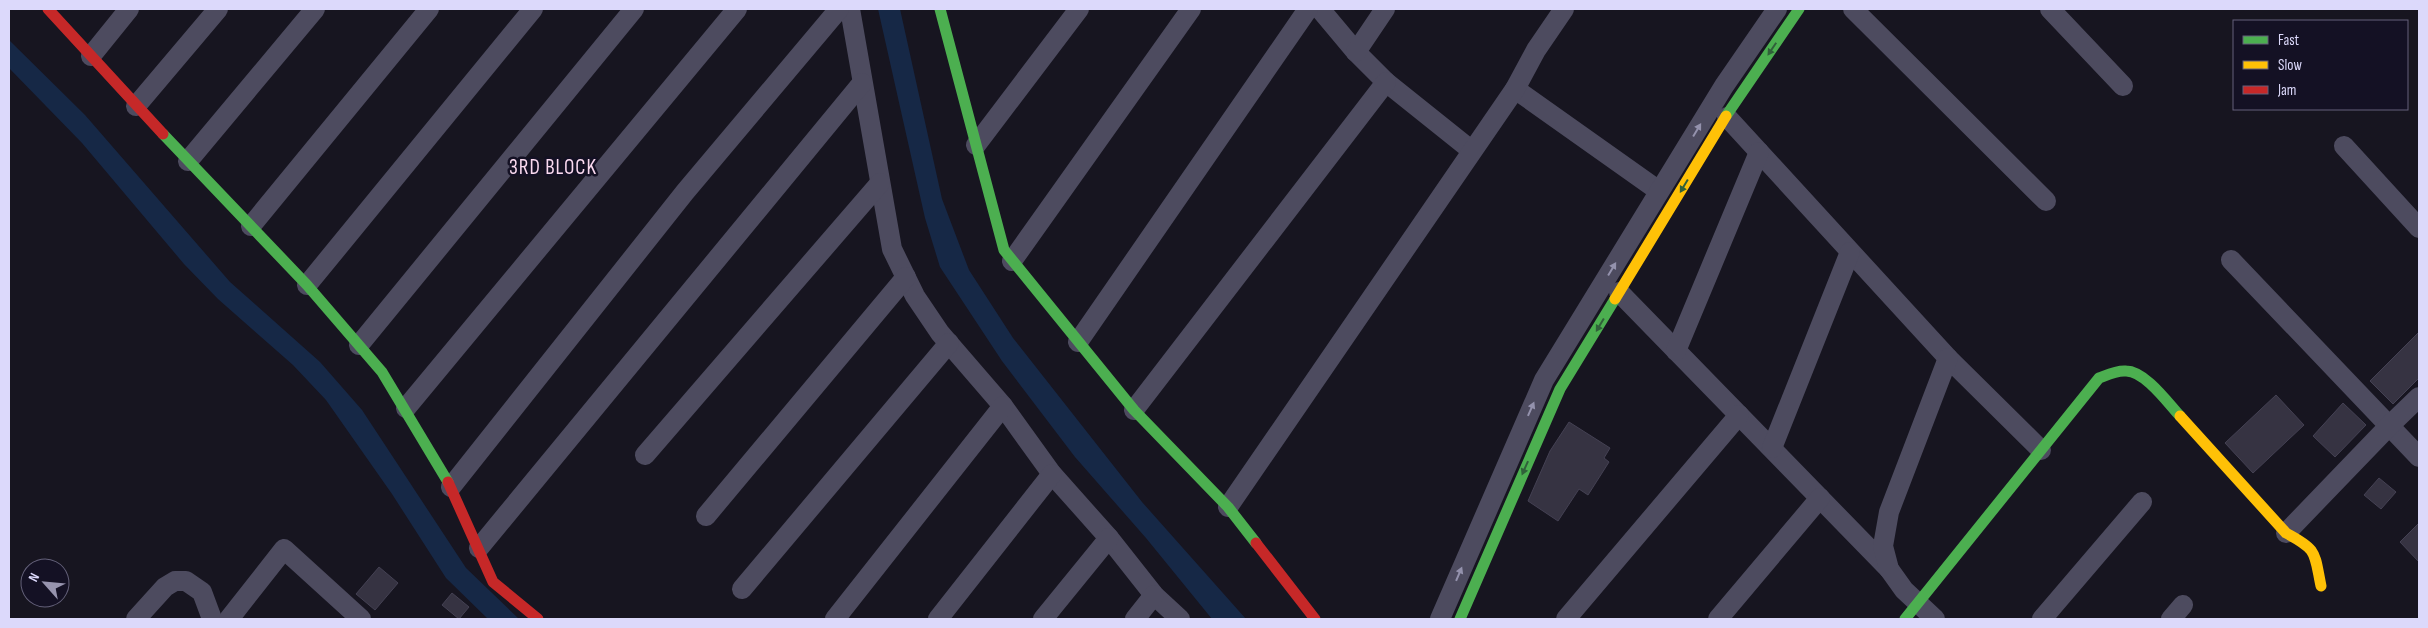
<svg xmlns="http://www.w3.org/2000/svg" width="2428" height="628" font-family="'Sofia Sans Condensed',sans-serif">
<style>
.water{fill:#162846}
.building{fill:#363342;stroke:#444153}
.lines{fill:none;stroke-linecap:round;stroke-linejoin:round}
.street{stroke:#4d4b5f;stroke-width:20}
.fast{stroke:#4caf50;stroke-width:11}
.slow{stroke:#ffc107;stroke-width:11}
.jam{stroke:#c62828;stroke-width:11}
.oneway{fill:#30603a}
.oneway2{fill:#9492ad}
.labels{text-anchor:middle;dominant-baseline:central;stroke-width:5;stroke-linejoin:round;paint-order:stroke}
.quarter-label{font-size:21px;letter-spacing:1px;fill:#fbdaf0;stroke:#141124}
</style>
<rect width="100%" height="100%" fill="#171520"/>
<g class="water">
<polygon points="878,9 900,9 942,199 969,270 1013,338 1142,502 1246,619 1212,619 1146,538 1075,457 1002,361 940,267 925,218"/>
<polygon points="9,40 85,115 230,282 320,362 362,410 466,568 519,619 488,619 446,578 392,494 326,400 293,365 218,299 184,264 82,143 9,68"/>
</g>
<g class="building">
<polygon points="2419,332 2419,378 2393,404 2370,381"/>
<polygon points="2276,395 2304,425 2253,473 2225,443"/>
<polygon points="2343,403 2366,425 2335,457 2313,436"/>
<polygon points="1569,422 1610,448 1604,458 1609,462 1588,495 1579,489 1558,521 1528,501 1550,451"/>
<polygon points="2379,478 2396,492 2381,509 2364,495"/>
<polygon points="2419,523 2419,562 2400,542"/>
<polygon points="379,567 398,583 375,610 356,594"/>
<polygon points="452,593 469,607 459,619 442,605"/>
</g>
<g class="lines">
<g class="street">
<polyline points="850,9 892,249 915,296 940,333 1003,406 1052,474 1109,538 1154,595 1180,619"/>
<polyline points="1320,9 1356,52 1386,82 1471,150"/>
<polyline points="1853,9 2046,201"/>
<polyline points="2050,9 2123,86"/>
<polyline points="1356,52 1385,9"/>
<polyline points="91,56 129,9"/>
<polyline points="1515,89 1659,191"/>
<polyline points="136,106 218,9"/>
<polyline points="1727,117 1948,358 2041,450"/>
<polyline points="976,145 1079,9"/>
<polyline points="2344,146 2419,228"/>
<polyline points="188,161 315,9"/>
<polyline points="251,226 429,9"/>
<polyline points="2231,260 2419,457"/>
<polyline points="1012,261 1191,9"/>
<polyline points="307,285 533,9"/>
<polyline points="1619,292 1889,569"/>
<polyline points="1078,342 1308,9"/>
<polyline points="359,345 634,9"/>
<polyline points="1676,351 1759,152"/>
<polyline points="406,408 737,9"/>
<polyline points="1134,410 1386,82"/>
<polyline points="1772,448 1850,252"/>
<polyline points="645,455 880,183"/>
<polyline points="451,487 685,192 839,9"/>
<polyline points="1228,507 1515,89 1536,50 1564,9"/>
<polyline points="706,516 906,277"/>
<polyline points="2286,533 2390,425 2419,397"/>
<polyline points="479,548 862,83"/>
<polyline points="742,589 949,343"/>
<polyline points="136,619 165,587 175,581 186,581 202,592 212,619"/>
<polyline points="229,619 284,549 361,619"/>
<polyline points="835,619 1003,406"/>
<polyline points="938,619 1052,474"/>
<polyline points="1043,619 1109,538"/>
<polyline points="1135,619 1154,595"/>
<polyline points="1440,619 1544,380 1724,86 1777,9"/>
<polyline points="1566,619 1739,415"/>
<polyline points="1718,619 1820,498"/>
<polyline points="1935,619 1904,590 1889,569 1883,546 1889,512 1948,358"/>
<polyline points="2042,619 2142,502"/>
<polyline points="2171,619 2183,605"/>
</g>
<g class="fast">
<polyline points="940,9 1004,250 1134,410 1228,507 1256,543"/>
<polyline points="1726,116 1799,9"/>
<polyline points="163,134 307,285 382,372 448,482"/>
<polyline points="1460,619 1560,389 1615,299"/>
<path d="M1905 619 2099 378C2107 375 2117 370 2126 371 2145 371 2168 403 2180 416"/>
</g>
<g class="slow">
<polyline points="1615,299 1726,116"/>
<path d="M2180 416 2286 533C2318 550 2314 552 2321 586"/>
</g>
<g class="jam">
<polyline points="48,9 163,134"/>
<polyline points="448,482 493,582 538,619"/>
<polyline points="1256,543 1315,619"/>
</g>
</g>
<defs><path id="oneway-solid" d="M-6-.8H1V-3.2L6.5 0L1 3.2V.8H-6Z" transform="scale(1.25)"/></defs>
<g class="oneway">
<use href="#oneway-solid" transform="translate(1772 49) rotate(124)"/>
<use href="#oneway-solid" transform="translate(1684 186) rotate(121)"/>
<use href="#oneway-solid" transform="translate(1600 325) rotate(121)"/>
<use href="#oneway-solid" transform="translate(1525 468) rotate(114)"/>
</g>
<g class="oneway2">
<use href="#oneway-solid" transform="translate(1697 130) rotate(-59)"/>
<use href="#oneway-solid" transform="translate(1612 269) rotate(-59)"/>
<use href="#oneway-solid" transform="translate(1531 409) rotate(-66)"/>
<use href="#oneway-solid" transform="translate(1459 574) rotate(-67)"/>
</g>
<g class="labels">
<g class="quarter-label">
<text x="553" y="167">3RD BLOCK</text>
</g>
</g>
<rect width="2428" height="628" fill="none" stroke="#dcd9fb" stroke-width="20"/>
<rect x="2233" y="20" width="175" height="90" fill="#141124" stroke="#64617a"/>
<rect x="2243" y="36" width="25" height="8" fill="#4caf50" stroke="#64617a"/>
<text x="2278" y="45" font-size="15" fill="#dcd9fb">Fast</text>
<rect x="2243" y="61" width="25" height="8" fill="#ffc107" stroke="#64617a"/>
<text x="2278" y="70" font-size="15" fill="#dcd9fb">Slow</text>
<rect x="2243" y="86" width="25" height="8" fill="#c62828" stroke="#64617a"/>
<text x="2278" y="95" font-size="15" fill="#dcd9fb">Jam</text>
<g transform="translate(45 583) rotate(297)"><circle r="24" fill="#141124" stroke="#64617a"/>
<path d="M0-4L9 19L0 12L-9 19Z" fill="#9794ae"/>
<text y="-8" font-size="14" font-weight="bold" text-anchor="middle" fill="#dcd9fb">N</text>
</g>
</svg>
